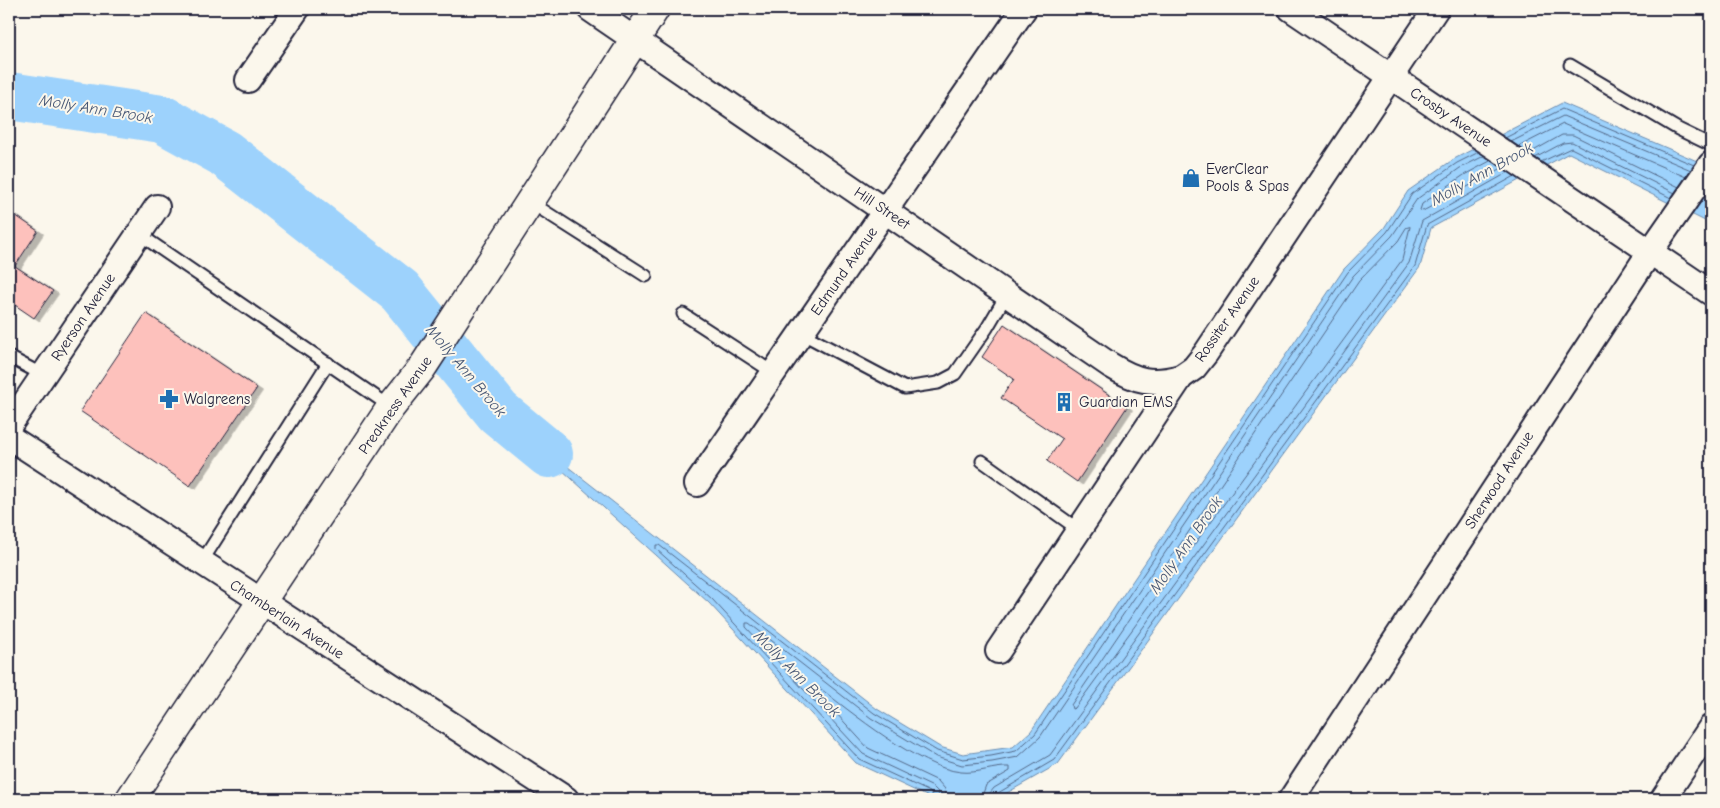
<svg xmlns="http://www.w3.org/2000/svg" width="1720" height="808" font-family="'Comic Neue',sans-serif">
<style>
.water{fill:#9dd2fc;stroke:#6c8caf}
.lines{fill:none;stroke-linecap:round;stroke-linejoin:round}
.shore{stroke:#536888;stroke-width:1}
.river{stroke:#9dd2fc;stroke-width:48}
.building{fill:#fdc1bc;stroke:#22223b;filter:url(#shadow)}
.service-casing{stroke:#22223b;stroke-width:15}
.minor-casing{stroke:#22223b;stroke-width:28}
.secondary-casing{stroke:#22223b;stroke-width:31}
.service{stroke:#fbf7ec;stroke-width:11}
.minor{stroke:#fbf7ec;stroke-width:24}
.secondary{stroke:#fbf7ec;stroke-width:28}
.labels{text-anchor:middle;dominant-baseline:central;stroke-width:4;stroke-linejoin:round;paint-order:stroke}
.street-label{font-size:15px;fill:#22223b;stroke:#fbf7ec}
.poi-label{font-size:15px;fill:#22223b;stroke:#fbf7ec;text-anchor:start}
.water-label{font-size:16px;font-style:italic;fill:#475775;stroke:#fbf7ec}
</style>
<defs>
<filter id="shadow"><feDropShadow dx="5.5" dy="3" stdDeviation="0" flood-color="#0004"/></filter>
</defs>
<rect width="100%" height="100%" fill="#fbf7ec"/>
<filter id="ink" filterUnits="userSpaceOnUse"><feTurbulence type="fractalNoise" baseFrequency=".02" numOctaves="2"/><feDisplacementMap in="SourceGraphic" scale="10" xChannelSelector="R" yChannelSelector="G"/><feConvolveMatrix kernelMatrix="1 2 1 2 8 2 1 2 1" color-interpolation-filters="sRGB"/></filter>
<g filter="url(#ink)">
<polygon class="water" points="1562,103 1711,167 1711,224 1569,153 1431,228 1420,267 1058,764 998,798 933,799 856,763 709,603 498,412 877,709 940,747 963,754 1013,747 1031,731 1344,269 1384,228 1408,191 1454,159"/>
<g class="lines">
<g class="shore">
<polyline points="1505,138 1562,109 1694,165"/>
<polyline points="1511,142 1563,116 1691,170"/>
<polyline points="1518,147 1563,124 1686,177"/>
<polyline points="1528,154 1562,135 1573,135 1679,187"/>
<polyline points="1535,158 1563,143 1572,142 1675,193"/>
<polyline points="1492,160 1464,175 1422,204 1420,210 1423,211 1502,168"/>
<polyline points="1541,162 1571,148 1671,198"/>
<polygon points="1410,227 1402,260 1075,708 1072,709 1071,705 1359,281 1398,241 1406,228"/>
<polyline points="933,799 930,792 859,759 712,599 656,549 656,545 659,545 874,713 937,751 963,759 991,756 1016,751 1035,734 1348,272 1387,232 1412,194 1457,163 1479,152"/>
<polyline points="940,799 938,792 933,787 863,754 746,627 746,623 749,623 871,718 936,757 962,765 992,762 1018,757 1040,737 1353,276 1392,236 1417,199 1460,168 1484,156"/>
<path d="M947 799 945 789 938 781 868 748 814 689V686H817C851 712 919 768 961 772 977 774 994 766 1010 767V771L986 785 981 799"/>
<polyline points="989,799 990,793 994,788 1050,755 1409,263 1422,221 1509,172"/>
<polyline points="995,799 998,793 1054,760 1415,266 1427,225 1515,176"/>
</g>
<polyline class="river" points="9,96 162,119 224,153 400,291 498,412 549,454"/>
</g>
<g class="building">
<polygon points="9,211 38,231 15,266 53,291 34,318 9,301"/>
<polygon points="146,313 257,388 190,486 80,411"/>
<polygon points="1004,324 1127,407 1077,482 1047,461 1062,439 1001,398 1014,379 982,357"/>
</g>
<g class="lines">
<g class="service-casing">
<g id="service">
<polyline points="1570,65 1678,129 1711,145"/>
<polyline points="530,202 646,276"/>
<polyline points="139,234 391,407"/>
<polyline points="683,314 774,373"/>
<polyline points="801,333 905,388 938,383 955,374 987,328 1007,294"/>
<polyline points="9,357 43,375"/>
<polyline points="982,461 1079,530"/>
<polyline points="201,563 328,363"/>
</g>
</g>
<g class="minor-casing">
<g id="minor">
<path d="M590 9 1110 365C1136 381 1151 385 1181 377"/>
<polyline points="1291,9 1711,293"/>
<polyline points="248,80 297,9"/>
<polyline points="9,426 157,207"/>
<polyline points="9,437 566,799"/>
<polyline points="697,484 1024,9"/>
<polyline points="998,651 1181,377 1194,368 1206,353 1436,9"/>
<polyline points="1291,799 1650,252 1711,164"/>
<polyline points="1663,799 1711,727"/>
</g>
</g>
<g class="secondary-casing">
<polyline id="secondary" points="130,799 391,407 422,368 655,9"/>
</g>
<use href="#service" class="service"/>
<use href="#minor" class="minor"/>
<use href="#secondary" class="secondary"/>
</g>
</g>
<defs>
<g id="shop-bare" transform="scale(1.5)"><path d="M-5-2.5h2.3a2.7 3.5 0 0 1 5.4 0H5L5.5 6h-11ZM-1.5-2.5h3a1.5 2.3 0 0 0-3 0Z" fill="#1f6fb2" stroke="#fbf7ec" stroke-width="2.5" paint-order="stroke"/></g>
<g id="pharmacy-bare" transform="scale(1.5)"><path d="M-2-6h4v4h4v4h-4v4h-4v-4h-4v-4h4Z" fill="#1f6fb2" stroke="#fbf7ec" stroke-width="2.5" paint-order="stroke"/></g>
<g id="building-bare" transform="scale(1.5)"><path d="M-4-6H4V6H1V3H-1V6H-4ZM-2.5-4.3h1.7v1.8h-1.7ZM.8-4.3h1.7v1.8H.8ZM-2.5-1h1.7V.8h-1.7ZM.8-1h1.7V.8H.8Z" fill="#1f6fb2" stroke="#fbf7ec" stroke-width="2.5" paint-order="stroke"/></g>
</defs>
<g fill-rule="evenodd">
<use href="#shop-bare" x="1191" y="178"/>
<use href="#pharmacy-bare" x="169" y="399"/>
<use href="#building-bare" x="1064" y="402"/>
</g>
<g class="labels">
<g class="street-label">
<text transform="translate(1451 117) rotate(34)">Crosby Avenue</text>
<text transform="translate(882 208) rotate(34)">Hill Street</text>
<text transform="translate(844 271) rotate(-55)">Edmund Avenue</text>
<text transform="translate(83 317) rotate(-56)">Ryerson Avenue</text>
<text transform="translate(1227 319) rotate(-55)">Rossiter Avenue</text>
<text transform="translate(395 405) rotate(-55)">Preakness Avenue</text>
<text transform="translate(1499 480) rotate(-57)">Sherwood Avenue</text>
<text transform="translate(287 619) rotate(33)">Chamberlain Avenue</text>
</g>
<g class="poi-label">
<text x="1206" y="169">EverClear<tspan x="1206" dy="17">Pools &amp; Spas</tspan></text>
<text x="184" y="399">Walgreens</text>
<text x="1079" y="402">Guardian EMS</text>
</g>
<g class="water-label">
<text transform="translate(96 109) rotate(9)">Molly Ann Brook</text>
<text transform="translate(1482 174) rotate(-29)">Molly Ann Brook</text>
<text transform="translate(466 371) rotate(50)">Molly Ann Brook</text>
<text transform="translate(1186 545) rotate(-55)">Molly Ann Brook</text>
<text transform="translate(797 674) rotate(45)">Molly Ann Brook</text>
</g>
</g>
<rect width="1720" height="808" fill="none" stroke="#fbf7ec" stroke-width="30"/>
<rect x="15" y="15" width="1690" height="778" fill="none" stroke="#22223b" stroke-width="2" filter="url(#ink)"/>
</svg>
